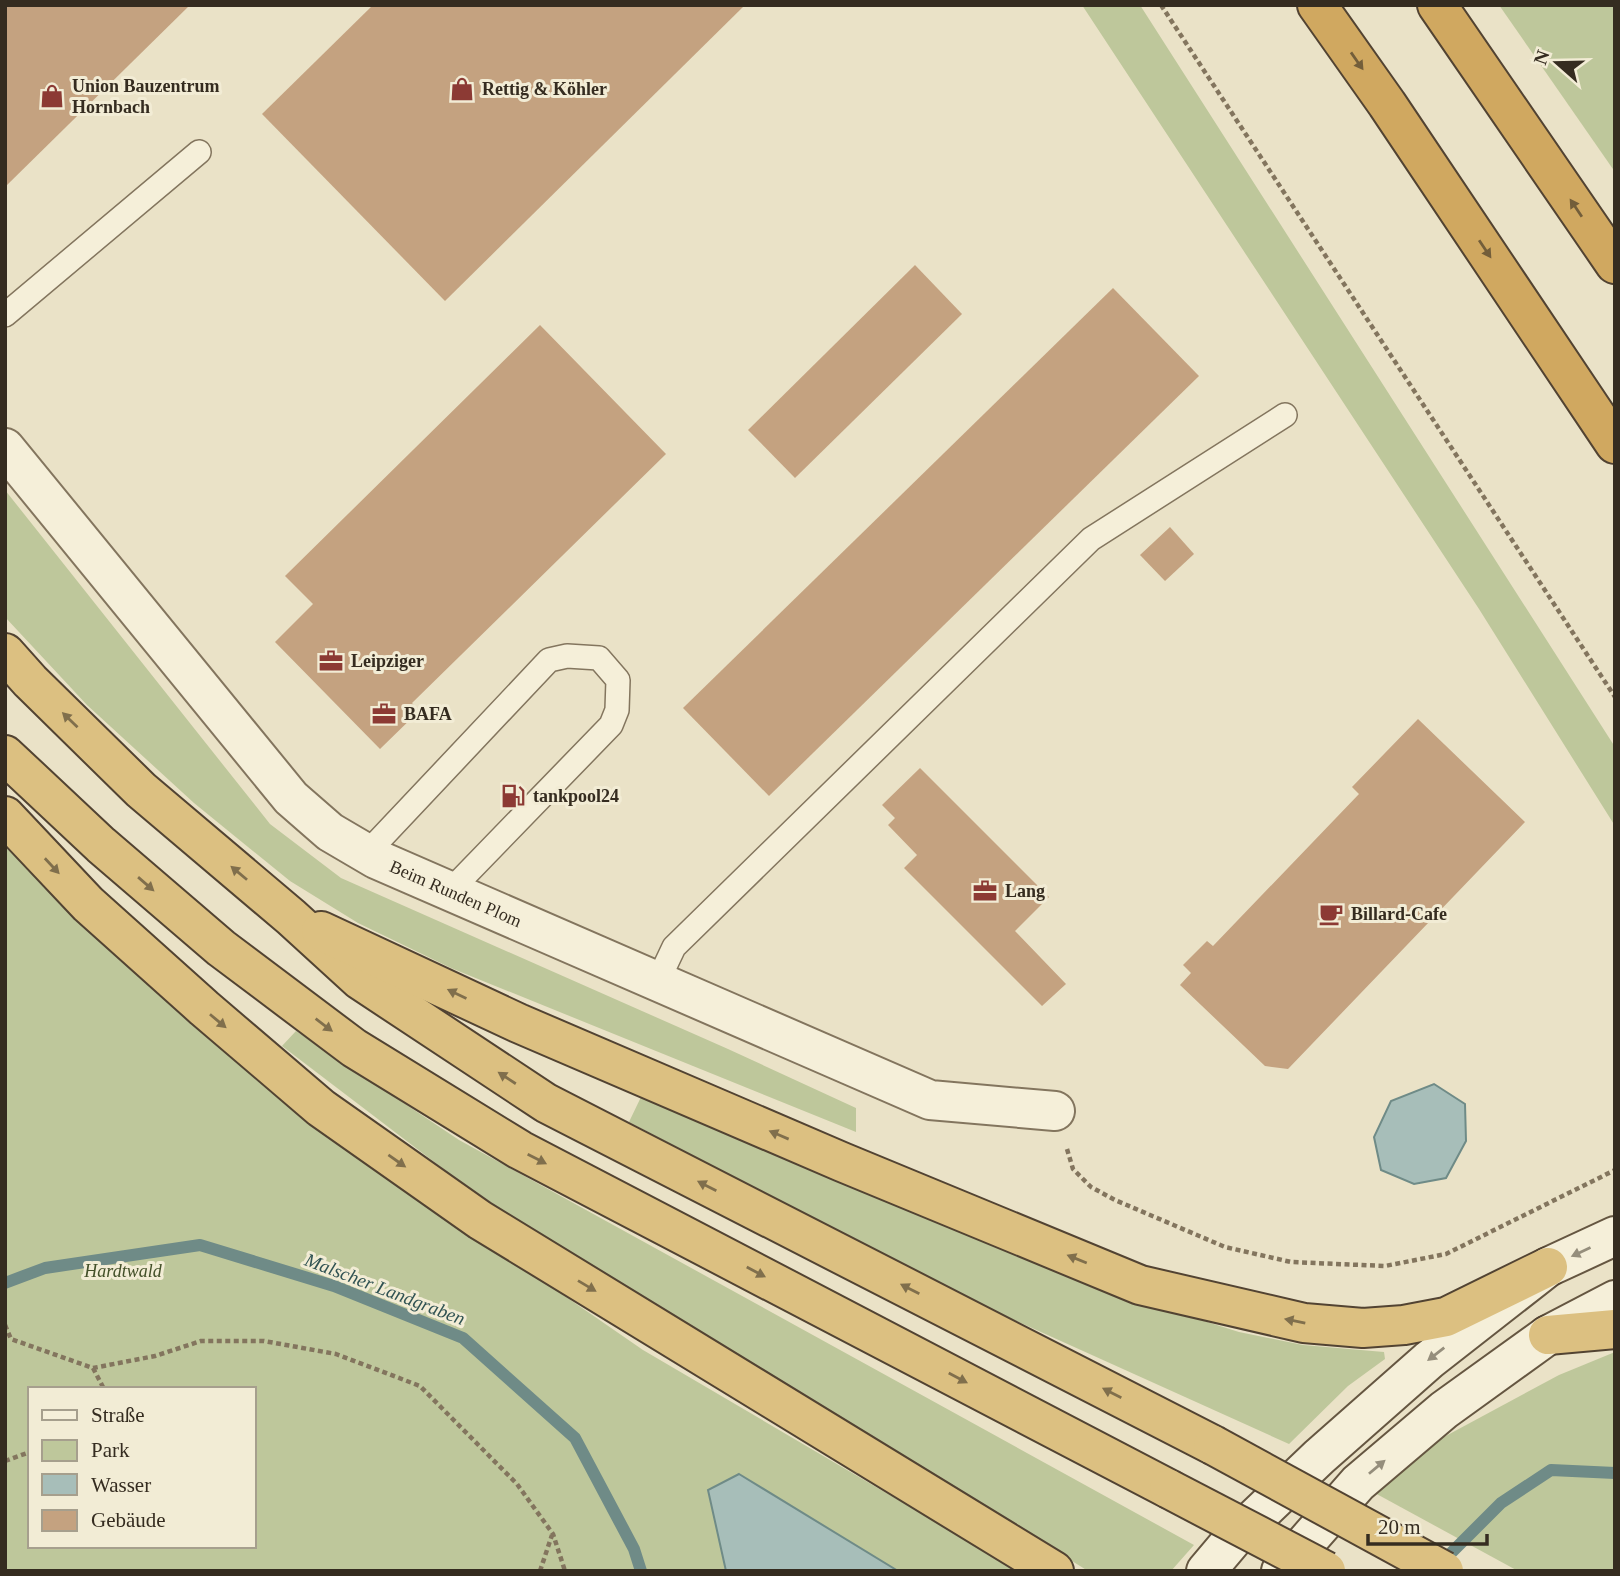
<svg xmlns="http://www.w3.org/2000/svg" width="1620" height="1576" font-family="'Times New Roman',serif">
<style>
.green{fill:#bec79b;fill-rule:evenodd}
.water{fill:#a7beb9;stroke:#6f8b87;stroke-width:2}
.lines{fill:none;stroke-linecap:round;stroke-linejoin:round}
.stream{stroke:#6f8b87;stroke-width:12}
.building{fill:#c4a280}
.service-casing{stroke:#83755e;stroke-width:26}
.minor-casing{stroke:#83755e;stroke-width:42}
.secondary-casing{stroke:#655641;stroke-width:42}
.trunk-casing{stroke:#524332;stroke-width:42}
.motorway-casing{stroke:#524332;stroke-width:42}
.path{stroke:#83755e;stroke-width:4.5;stroke-dasharray:5 3.5;stroke-linecap:butt}
.service{stroke:#f5efd9;stroke-width:23}
.minor{stroke:#f5efd9;stroke-width:38}
.secondary{stroke:#f5efd9;stroke-width:38}
.trunk{stroke:#dcc081;stroke-width:38}
.motorway{stroke:#d0a860;stroke-width:38}
.trunk-bridge-casing{stroke:#524332;stroke-width:42;stroke-linecap:butt}
.trunk-bridge{stroke:#dcc081;stroke-width:38}
.oneway{fill:#735e3a}
.oneway2{fill:#806f4c}
.oneway3{fill:#958e7c}
.labels{text-anchor:middle;dominant-baseline:central;stroke-width:6;stroke-linejoin:round;paint-order:stroke}
.poi-label{font-size:18px;font-weight:bold;fill:#352c20;stroke:#f2ecd5;text-anchor:start}
.street-label{font-size:18px;fill:#352c20;stroke:#f2ecd5}
.park-label{font-size:18px;font-style:italic;fill:#435029;stroke:#f2ecd5}
.water-label{font-size:19px;font-style:italic;fill:#315353;stroke:#f2ecd5}
</style>
<rect width="100%" height="100%" fill="#eae2c7"/>
<g class="green">
<polygon points="1082,5 1140,5 1615,747 1615,826 1479,609"/>
<polygon points="1499,5 1615,5 1615,172"/>
<polygon points="5,490 270,824 341,878 728,1049 856,1108 856,1132 451,968 358,923 290,881 194,803 87,705 5,617"/>
<path d="M5 834 311 1121 643 1350 1019 1571H5ZM30 1389H254V1546H30Z"/>
<polygon points="296,1031 459,1140 1194,1545 1171,1571 1088,1571 973,1499 567,1255 450,1174 282,1046"/>
<polygon points="641,1097 1131,1298 1239,1332 1303,1345 1384,1352 1385,1359 1348,1386 1289,1444 950,1291 629,1122"/>
<polygon points="1615,1352 1615,1571 1518,1571 1373,1492 1442,1438 1559,1375"/>
</g>
<g class="water">
<polygon points="1434,1084 1465,1104 1466,1141 1446,1178 1414,1184 1381,1170 1374,1137 1391,1101"/>
<polygon points="739,1474 898,1571 726,1571 708,1490"/>
</g>
<g class="lines">
<g class="stream">
<polyline points="5,1283 45,1268 200,1245 334,1286 463,1338 575,1438 634,1549 641,1571"/>
<polyline points="1440,1564 1501,1503 1551,1470 1615,1473"/>
</g>
</g>
<g class="building">
<polygon points="5,5 190,5 5,187"/>
<polygon points="373,5 745,5 445,301 262,114"/>
<polygon points="915,265 962,314 795,478 748,430"/>
<polygon points="1113,288 1199,376 769,796 683,708"/>
<polygon points="540,325 666,454 412,703 419,711 380,749 275,642 313,604 285,576"/>
<polygon points="1170,527 1194,554 1165,581 1140,555"/>
<polygon points="1418,719 1525,822 1288,1069 1265,1066 1180,985 1191,973 1183,965 1207,941 1213,946 1359,794 1352,787"/>
<polygon points="920,768 1049,897 1015,931 1066,984 1042,1006 904,868 917,855 888,825 895,818 882,805"/>
</g>
<g class="lines">
<g class="service-casing">
<g id="service">
<polyline points="5,315 199,152"/>
<polyline points="367,853 549,660 567,656 599,658 618,680 617,710 611,725 450,891"/>
<polyline points="657,983 674,947 1091,539 1285,415"/>
</g>
</g>
<g class="minor-casing">
<g id="minor">
<path id="s1" d="M5 448 291 798 330 832 376 859 930 1100 1055 1111"/>
</g>
</g>
<g class="secondary-casing">
<g id="secondary">
<polyline points="1206,1571 1233,1539 1319,1457 1429,1360 1548,1267 1615,1236"/>
<polyline points="1281,1571 1358,1483 1444,1410 1548,1335 1615,1300"/>
</g>
</g>
<g class="trunk-casing">
<g id="trunk">
<polyline points="5,653 30,681 141,790 291,917 360,980 546,1103 1213,1445"/>
<polyline points="5,755 101,845 221,948 354,1048 520,1150 1169,1489"/>
<polyline points="5,816 88,904 204,1008 321,1108 480,1220 1054,1571"/>
<polyline points="321,931 518,1023 842,1162 1140,1285 1304,1323 1363,1328 1404,1325 1446,1317 1548,1267"/>
<polyline points="1548,1335 1615,1329"/>
</g>
</g>
<g class="motorway-casing">
<g id="motorway">
<polyline points="1317,5 1387,104 1615,444"/>
<polyline points="1437,5 1615,264"/>
</g>
</g>
<g class="path">
<polyline points="1161,5 1615,697"/>
<polyline points="1067,1149 1073,1169 1091,1187 1115,1200 1225,1247 1291,1262 1385,1266 1446,1254 1615,1170"/>
<polyline points="5,1325 11,1339 93,1368 155,1356 201,1341 264,1341 336,1354 420,1386 517,1484 553,1534 565,1571"/>
<polyline points="93,1368 104,1389"/>
<polyline points="5,1461 30,1452"/>
<polyline points="540,1571 552,1535"/>
</g>
<use href="#service" class="service"/>
<use href="#minor" class="minor"/>
<use href="#secondary" class="secondary"/>
<use href="#trunk" class="trunk"/>
<use href="#motorway" class="motorway"/>
<g class="trunk-bridge-casing">
<g id="trunk-bridge">
<polyline points="1213,1445 1444,1571"/>
<polyline points="1169,1489 1326,1571"/>
</g>
</g>
<use href="#trunk-bridge" class="trunk-bridge"/>
</g>
<defs><path id="oneway-solid" d="M-6-.8H1V-3.2L6.5 0L1 3.2V.8H-6Z" transform="scale(1.75)"/></defs>
<g class="oneway">
<use href="#oneway-solid" transform="translate(1357 61) rotate(55)"/>
<use href="#oneway-solid" transform="translate(1576 208) rotate(-124)"/>
<use href="#oneway-solid" transform="translate(1485 249) rotate(56)"/>
</g>
<g class="oneway2">
<use href="#oneway-solid" transform="translate(70 720) rotate(-136)"/>
<use href="#oneway-solid" transform="translate(52 866) rotate(47)"/>
<use href="#oneway-solid" transform="translate(239 873) rotate(-140)"/>
<use href="#oneway-solid" transform="translate(146 884) rotate(41)"/>
<use href="#oneway-solid" transform="translate(457 994) rotate(-154)"/>
<use href="#oneway-solid" transform="translate(218 1021) rotate(40)"/>
<use href="#oneway-solid" transform="translate(324 1025) rotate(37)"/>
<use href="#oneway-solid" transform="translate(507 1078) rotate(-147)"/>
<use href="#oneway-solid" transform="translate(779 1135) rotate(-157)"/>
<use href="#oneway-solid" transform="translate(537 1159) rotate(27)"/>
<use href="#oneway-solid" transform="translate(397 1161) rotate(35)"/>
<use href="#oneway-solid" transform="translate(707 1186) rotate(-153)"/>
<use href="#oneway-solid" transform="translate(1077 1259) rotate(-158)"/>
<use href="#oneway-solid" transform="translate(756 1272) rotate(28)"/>
<use href="#oneway-solid" transform="translate(587 1286) rotate(31)"/>
<use href="#oneway-solid" transform="translate(910 1289) rotate(-153)"/>
<use href="#oneway-solid" transform="translate(1295 1321) rotate(-169)"/>
<use href="#oneway-solid" transform="translate(958 1378) rotate(28)"/>
<use href="#oneway-solid" transform="translate(1112 1393) rotate(-153)"/>
</g>
<g class="oneway3">
<use href="#oneway-solid" transform="translate(1581 1252) rotate(155)"/>
<use href="#oneway-solid" transform="translate(1436 1354) rotate(142)"/>
<use href="#oneway-solid" transform="translate(1377 1467) rotate(-40)"/>
</g>
<defs>
<g id="shop-bare" transform="scale(1.89)"><path d="M-5-2.5h2.3a2.7 3.5 0 0 1 5.4 0H5L5.5 6h-11ZM-1.5-2.5h3a1.5 2.3 0 0 0-3 0Z" fill="#8c3a34" stroke="#f2ecd5" stroke-width="2.5" paint-order="stroke"/></g>
<g id="office-bare" transform="scale(1.89)"><path d="M-6-3h4V-5.5h4V-3h4V5H-6ZM-1-4.5V-3h2v-1.5ZM-6 0V1H6V0Z" fill="#8c3a34" stroke="#f2ecd5" stroke-width="2.5" paint-order="stroke"/></g>
<g id="fuel-bare" transform="scale(1.89)"><path d="M-5.5-6h7V0h2V4h1.3V-2.5L3-4.5l.8-.8L6-3V5H2.5V1h-1V6h-7ZM-4.2-4.7v3.2H.2V-4.7Z" fill="#8c3a34" stroke="#f2ecd5" stroke-width="2.5" paint-order="stroke"/></g>
<g id="cafe-bare" transform="scale(1.89)"><path d="M-5.5-4.5H6V0H3Q3 3.5 0 3.5H-2.5Q-5.5 3.5-5.5 0ZM3-3.2v2h1.7v-2ZM-6 4.5H4V6H-6Z" fill="#8c3a34" stroke="#f2ecd5" stroke-width="2.5" paint-order="stroke"/></g>
</defs>
<g fill-rule="evenodd">
<use href="#shop-bare" x="462" y="89"/>
<use href="#shop-bare" x="52" y="96"/>
<use href="#office-bare" x="331" y="661"/>
<use href="#office-bare" x="384" y="714"/>
<use href="#fuel-bare" x="513" y="796"/>
<use href="#office-bare" x="985" y="891"/>
<use href="#cafe-bare" x="1331" y="914"/>
</g>
<g class="labels">
<g class="poi-label">
<text x="72" y="86">Union Bauzentrum<tspan x="72" dy="21">Hornbach</tspan></text>
<text x="482" y="89">Rettig &amp; Köhler</text>
<text x="351" y="661">Leipziger</text>
<text x="404" y="714">BAFA</text>
<text x="533" y="796">tankpool24</text>
<text x="1005" y="891">Lang</text>
<text x="1351" y="914">Billard-Cafe</text>
</g>
<g class="street-label">
<text stroke="none"><textPath href="#s1" startOffset="644">Beim Runden Plom</textPath></text>
</g>
<g class="park-label">
<text x="123" y="1271">Hardtwald</text>
</g>
<g class="water-label">
<text transform="translate(385 1289) rotate(21)">Malscher Landgraben</text>
</g>
</g>
<rect width="1620" height="1576" fill="none" stroke="#352c20" stroke-width="14"/>
<rect x="28" y="1387" width="228" height="161" fill="#f2ecd5" stroke="#a69f8d" stroke-width="2"/>
<rect x="42" y="1410" width="35" height="10" fill="#f5efd9" stroke="#a69f8d" stroke-width="2"/>
<text x="91" y="1422" font-size="21" fill="#352c20">Straße</text>
<rect x="42" y="1440" width="35" height="21" fill="#bec79b" stroke="#a69f8d" stroke-width="2"/>
<text x="91" y="1457" font-size="21" fill="#352c20">Park</text>
<rect x="42" y="1474" width="35" height="21" fill="#a7beb9" stroke="#a69f8d" stroke-width="2"/>
<text x="91" y="1492" font-size="21" fill="#352c20">Wasser</text>
<rect x="42" y="1510" width="35" height="21" fill="#c4a280" stroke="#a69f8d" stroke-width="2"/>
<text x="91" y="1527" font-size="21" fill="#352c20">Gebäude</text>
<g transform="translate(1557 63) rotate(290)" stroke="#f2ecd5" stroke-width="5" paint-order="stroke">
<path d="M0-5L12 26L0 18L-12 26Z" fill="#352c20"/>
<text y="-10" font-size="19" font-weight="bold" text-anchor="middle" fill="#352c20">N</text>
</g>
<path d="M1368 1534v10h119v-10" fill="none" stroke="#352c20" stroke-width="3.5"/>
<text x="1378" y="1534" font-size="21" fill="#352c20" stroke="#f2ecd5" stroke-width="5" paint-order="stroke">20 m</text>
</svg>
